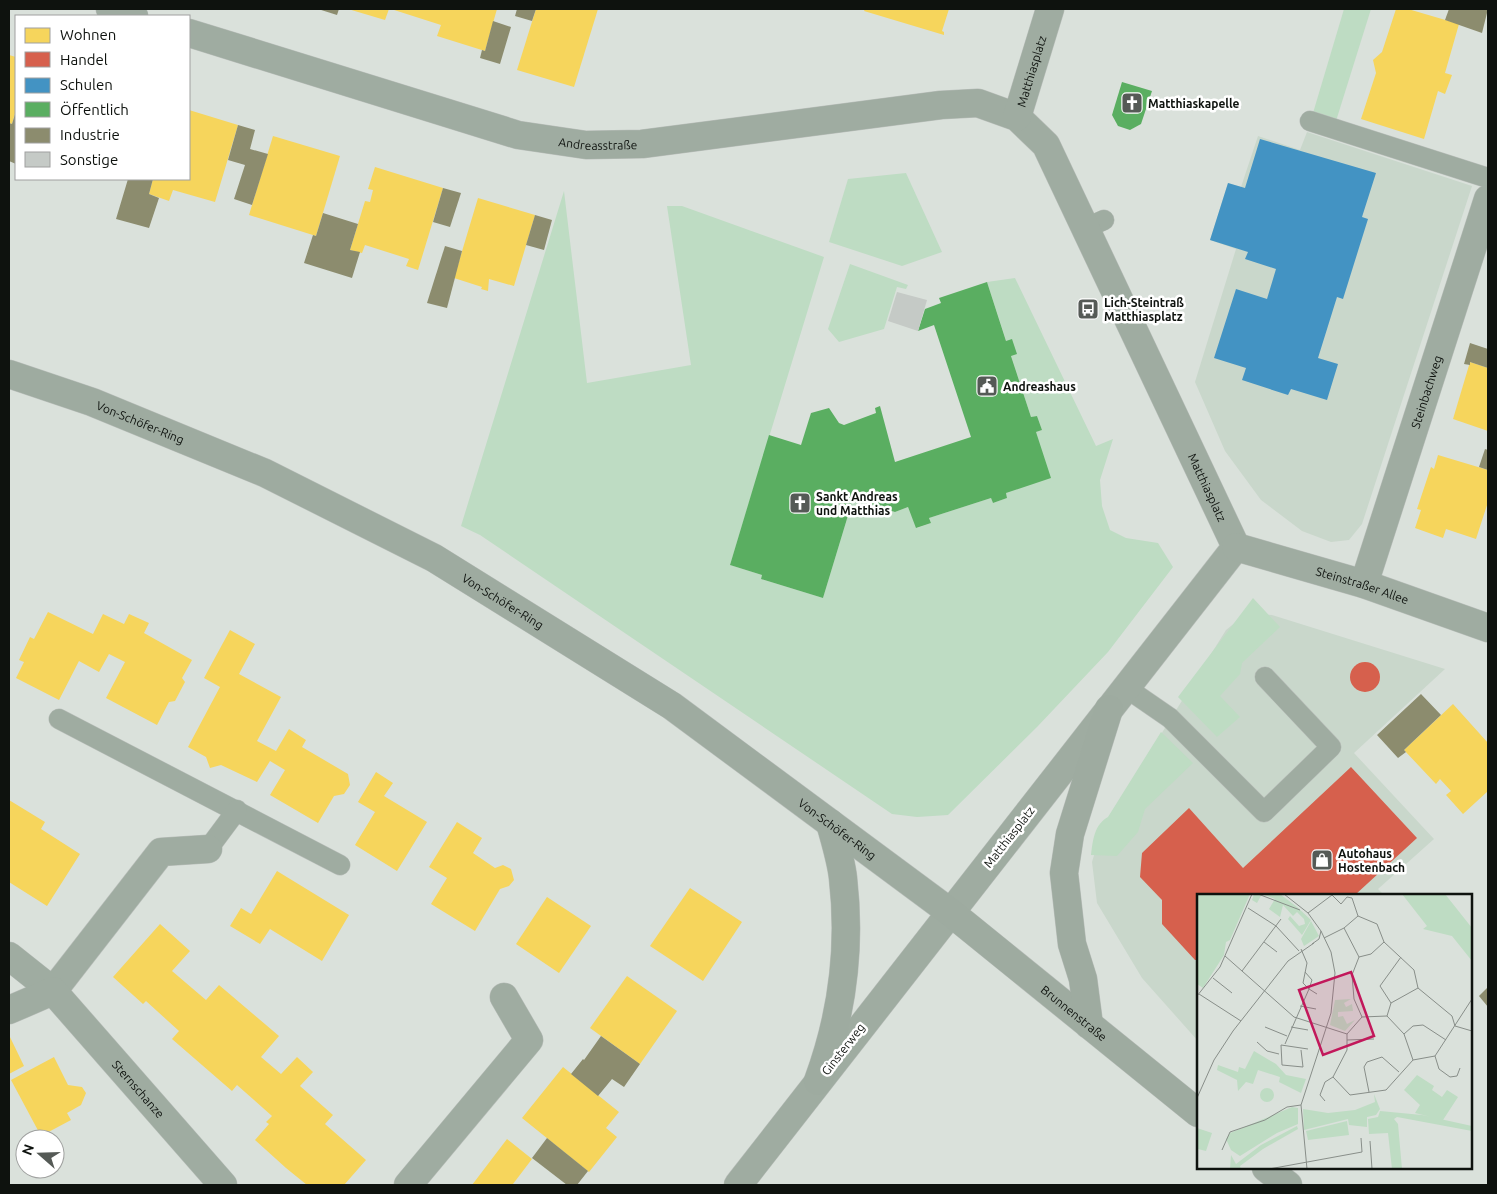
<svg xmlns="http://www.w3.org/2000/svg" width="1497" height="1194" font-family="Ubuntu,sans-serif">
<style>
.built{fill:#c9d7cb}
.green{fill:#bedcc3}
.homes{fill:#f6d55c}
.shops{fill:#d6604d}
.schools{fill:#4393c3}
.public{fill:#5aae61}
.industry{fill:#8c8c6e}
.building{fill:#c5cac6}
.lines{fill:none;stroke-linecap:round;stroke-linejoin:round}
.lane-casing{stroke:#babfbb;stroke-width:21}
.street-casing{stroke:#babfbb;stroke-width:29}
.secondary-casing{stroke:#babfbb;stroke-width:29}
.lane{stroke:#9faca1;stroke-width:20}
.street{stroke:#9faca1;stroke-width:28}
.secondary{stroke:#9eaba0;stroke-width:28}
.labels{text-anchor:middle;dominant-baseline:central;stroke-width:5;stroke-linejoin:round;paint-order:stroke}
.street-label{font-size:12px;fill:#0e120e;stroke:#fff}
.poi-label{font-size:12px;font-weight:bold;fill:#0e120e;stroke:#fff;text-anchor:start}
.inset-road{fill:none;stroke:#888e89;stroke-width:1}
.view{fill:#c2185b;fill-opacity:0.15;stroke:#c2185b;stroke-width:2.5}
.inset-edge{fill:none;stroke:#0e120e;stroke-width:2.5}
</style>
<rect width="100%" height="100%" fill="#dae1db"/>
<g class="built">
<polygon points="1307,132 1472,186 1362,524 1349,540 1331,542 1302,531 1261,500 1225,451 1195,382 1236,249 1210,240 1228,183 1241,187 1258,136 1300,150"/>
<polygon points="1247,613 1272,615 1445,669 1354,753 1434,839 1378,889 1384,895 1198,895 1198,1041 1142,978 1097,903 1092,862 1102,829 1226,630"/>
</g>
<g class="green">
<polygon points="1344,9 1371,9 1336,121 1313,113"/>
<polygon points="906,173 942,252 902,266 829,242 848,179"/>
<polygon points="564,191 587,383 691,365 667,206 682,206 824,257 730,565 762,575 761,579 823,598 853,499 895,512 908,507 917,528 931,523 929,518 991,498 993,503 1007,498 1006,493 1036,432 1042,430 1037,416 1031,417 987,282 1015,278 1096,446 1113,439 1100,480 1102,506 1110,530 1126,538 1158,543 1173,567 1108,652 1037,727 948,815 917,817 892,814 480,535 461,526"/>
<polygon points="850,264 908,285 906,289 897,287 884,329 839,342 828,329"/>
<polygon points="1253,598 1280,627 1242,663 1240,674 1220,696 1240,717 1217,737 1178,697"/>
<path d="M1161 732 1193 763 1145 809 1138 832 1117 856 1091 855C1093 840 1094 825 1108 817Z"/>
</g>
<g class="homes">
<polygon points="348,9 389,9 385,20"/>
<polygon points="391,9 497,9 485,51 437,36 441,25"/>
<polygon points="536,9 598,9 574,87 517,70"/>
<polygon points="865,9 949,9 942,31 944,32 944,35 864,11"/>
<polygon points="1396,9 1408,9 1459,24 1445,73 1452,75 1445,94 1438,91 1424,139 1361,119 1376,73 1373,60 1382,52"/>
<polygon points="9,55 16,57 16,110 12,124 9,123"/>
<polygon points="189,110 238,125 215,202 173,190 169,201 149,194 153,179 189,179"/>
<polygon points="273,136 340,156 316,236 249,215"/>
<polygon points="375,167 443,188 418,270 406,266 409,259 365,245 362,253 350,250 365,201 370,202 373,190 368,189"/>
<polygon points="478,198 535,215 514,286 489,279 488,291 481,289 482,287 454,278"/>
<polygon points="1470,362 1488,368 1488,431 1453,419"/>
<polygon points="1438,455 1488,470 1488,502 1476,539 1446,529 1443,538 1415,528 1421,510 1417,509 1431,467 1434,469"/>
<polygon points="48,612 93,634 103,614 124,624 129,614 149,623 144,633 192,660 182,678 185,682 175,701 169,702 157,725 106,698 125,662 109,654 99,672 79,661 59,700 16,678 24,662 19,660 30,637 34,639"/>
<polygon points="230,630 255,644 239,674 281,697 257,741 276,751 289,729 306,740 302,747 348,774 350,785 344,794 334,796 318,823 270,795 285,770 270,761 257,782 221,765 210,768 206,757 188,747 220,687 204,678"/>
<polygon points="1453,704 1488,743 1488,791 1463,814 1446,795 1451,791 1440,779 1436,784 1404,750"/>
<polygon points="376,772 393,783 384,796 427,822 397,871 355,845 375,812 358,802"/>
<polygon points="9,800 45,822 41,829 80,854 47,906 9,882"/>
<polygon points="457,822 482,838 473,853 495,868 503,865 511,869 514,880 509,886 500,889 475,931 431,904 447,878 429,867"/>
<polygon points="277,871 349,915 322,961 270,929 260,944 230,926 241,908 251,914"/>
<polygon points="690,888 742,922 703,981 650,946"/>
<polygon points="547,897 591,926 559,973 516,944"/>
<polygon points="160,924 190,951 172,971 206,1000 219,985 279,1036 261,1057 281,1074 297,1057 313,1072 300,1086 333,1115 325,1124 366,1160 344,1185 307,1185 286,1168 255,1140 269,1124 266,1122 272,1116 237,1085 232,1091 172,1039 179,1031 146,1001 143,1004 113,977"/>
<polygon points="627,976 677,1011 640,1064 590,1028"/>
<polygon points="9,1035 24,1066 9,1074"/>
<polygon points="54,1057 68,1085 82,1087 86,1093 81,1105 67,1113 71,1120 41,1136 11,1080"/>
<polygon points="563,1067 619,1112 606,1128 617,1137 589,1172 522,1118"/>
<polygon points="507,1139 532,1159 513,1184 515,1185 472,1185"/>
</g>
<g class="shops">
<circle cx="1365" cy="677" r="15"/>
<polygon points="1351,767 1417,838 1355,895 1198,895 1198,960 1195,960 1162,924 1162,900 1140,877 1142,853 1189,808 1243,868"/>
</g>
<polygon class="schools" points="1260,139 1376,173 1362,217 1368,219 1343,299 1337,297 1318,358 1338,364 1327,400 1291,389 1288,395 1242,380 1246,368 1214,358 1236,289 1267,299 1276,269 1245,259 1248,252 1210,240 1228,183 1245,188"/>
<g class="public">
<polygon points="1122,82 1152,91 1141,124 1130,130 1118,126 1112,115"/>
<polygon points="987,282 1006,341 1012,339 1017,354 1011,356 1031,417 1037,416 1042,430 1036,432 1051,478 1006,493 1007,498 993,503 991,498 929,518 931,523 916,528 908,507 895,512 853,499 823,598 761,579 762,575 730,565 769,435 801,445 811,413 829,408 839,423 844,425 876,413 875,408 880,406 895,462 971,437 934,325 918,331 925,309 941,303 939,298"/>
</g>
<g class="industry">
<polygon points="318,9 339,9 337,15"/>
<polygon points="517,9 536,9 532,21 515,16"/>
<polygon points="1449,9 1488,9 1482,33 1445,20"/>
<polygon points="493,21 511,27 500,64 480,58 482,50 485,51"/>
<polygon points="16,111 16,164 9,161 9,123 12,124"/>
<polygon points="238,125 255,130 250,149 268,154 252,205 234,199 245,165 228,160"/>
<polygon points="128,179 153,179 149,194 159,198 149,228 116,219"/>
<polygon points="443,188 461,193 450,227 433,222"/>
<polygon points="323,213 358,224 350,250 360,252 352,278 304,263 313,235 316,236"/>
<polygon points="535,215 552,220 544,250 526,245"/>
<polygon points="445,246 462,251 447,308 427,303"/>
<polygon points="1470,343 1488,349 1488,368 1470,362 1470,365 1464,364"/>
<polygon points="1485,449 1488,450 1488,470 1479,467"/>
<polygon points="1421,694 1441,715 1404,750 1406,752 1398,758 1377,735"/>
<polygon points="1488,987 1488,1007 1479,996"/>
<polygon points="601,1036 640,1064 624,1087 612,1079 598,1096 571,1074 583,1059 584,1060"/>
<polygon points="547,1138 588,1171 577,1185 567,1185 532,1158"/>
</g>
<polygon class="building" points="897,292 927,300 918,331 888,321"/>
<g class="lines">
<g class="lane-casing">
<g id="lane">
<polyline points="1310,121 1488,178"/>
<polyline points="1086,228 1104,220"/>
<polyline points="1125,687 1170,718 1264,812 1331,747 1265,677"/>
<polyline points="59,719 340,865"/>
<polyline points="208,849 237,810"/>
</g>
</g>
<g class="street-casing">
<g id="street">
<polyline points="110,9 134,16"/>
<path id="s1" d="M189 33 518 135 586 145 642 144 941 105 978 103 1017 117 1046 145 1236 547 738 1185"/>
<path id="s2" d="M1017 117 1050 9"/>
<path id="s3" d="M1236 547 1364 584 1488 628"/>
<path id="s4" d="M1364 584 1488 199"/>
<polyline points="9,956 53,991 161,852 208,849"/>
<path id="s5" d="M9 1010 53 991 223 1185"/>
<polyline points="408,1185 529,1040 504,997"/>
</g>
</g>
<g class="secondary-casing">
<g id="secondary">
<path id="s6" d="M9 374 92 402 265 473 434 558 672 706 950 912 1198 1113"/>
<polyline points="1089,1025 1083,979 1072,944 1064,873 1070,834 1109,709"/>
<path d="M818 1081C842 1016 851 947 843 878 841 860 835 841 830 823"/>
<polyline points="1266,1168 1288,1185"/>
</g>
</g>
<use href="#lane" class="lane"/>
<use href="#street" class="street"/>
<use href="#secondary" class="secondary"/>
</g>
<defs>
<g id="church-square" transform="scale(1.125)"><rect x="-9" y="-9" width="18" height="18" rx="4" fill="#555a56" stroke="#fff"/><path d="M-1.2-6h2.4v3.5h3.3v2.4h-3.3V6h-2.4V-.1h-3.3v-2.4h3.3Z" fill="#fff"/></g>
<g id="bus-square" transform="scale(1.125)"><rect x="-9" y="-9" width="18" height="18" rx="4" fill="#555a56" stroke="#fff"/><path d="M-5-6H5V4H4V6H2V4H-2V6H-4V4H-5ZM-3.5-4V0h7V-4ZM-3.5 1.2v1.5H-2V1.2ZM2 1.2v1.5H3.5V1.2Z" fill="#fff"/></g>
<g id="civic-square" transform="scale(1.125)"><rect x="-9" y="-9" width="18" height="18" rx="4" fill="#555a56" stroke="#fff"/><path d="M-.6-6.5H3V-4.5H.6V-3L4-1V1h2V6H-6V1h2V-1L-.6-3ZM-1.2 2.5V6h2.4V2.5Z" fill="#fff"/></g>
<g id="shop-square" transform="scale(1.125)"><rect x="-9" y="-9" width="18" height="18" rx="4" fill="#555a56" stroke="#fff"/><path d="M-5-2.5h2.3a2.7 3.5 0 0 1 5.4 0H5L5.5 6h-11ZM-1.5-2.5h3a1.5 2.3 0 0 0-3 0Z" fill="#fff"/></g>
</defs>
<g fill-rule="evenodd">
<use href="#church-square" x="1132" y="103"/>
<use href="#bus-square" x="1088" y="309"/>
<use href="#civic-square" x="987" y="386"/>
<use href="#church-square" x="800" y="503"/>
<use href="#shop-square" x="1322" y="860"/>
</g>
<g class="labels">
<g class="street-label">
<text stroke="none"><textPath href="#s2" startOffset="48">Matthiasplatz</textPath></text>
<text stroke="none"><textPath href="#s1" startOffset="425">Andreasstraße</textPath></text>
<text stroke="none"><textPath href="#s4" startOffset="202">Steinbachweg</textPath></text>
<text stroke="none"><textPath href="#s6" startOffset="140">Von-Schöfer-Ring</textPath></text>
<text stroke="none"><textPath href="#s1" startOffset="1268">Matthiasplatz</textPath></text>
<text stroke="none"><textPath href="#s3" startOffset="132">Steinstraßer Allee</textPath></text>
<text stroke="none"><textPath href="#s6" startOffset="545">Von-Schöfer-Ring</textPath></text>
<text stroke="none"><textPath href="#s6" startOffset="950">Von-Schöfer-Ring</textPath></text>
<text transform="translate(1009 837) rotate(-52)">Matthiasplatz</text>
<text stroke="none"><textPath href="#s6" startOffset="1250">Brunnenstraße</textPath></text>
<text transform="translate(843 1049) rotate(-52)">Ginsterweg</text>
<text stroke="none"><textPath href="#s5" startOffset="178">Sternschanze</textPath></text>
</g>
<g class="poi-label">
<text x="1148" y="103">Matthiaskapelle</text>
<text x="1104" y="302">Lich-Steintraß<tspan x="1104" dy="14">Matthiasplatz</tspan></text>
<text x="1003" y="386">Andreashaus</text>
<text x="816" y="496">Sankt Andreas<tspan x="816" dy="14">und Matthias</tspan></text>
<text x="1338" y="853">Autohaus<tspan x="1338" dy="14">Hostenbach</tspan></text>
</g>
</g>
<g transform="translate(1197 894)">
<rect width="275" height="275" fill="#dae1db"/>
<path d="M0 0H53L33 46 29 48 27 61 6 94 0 90ZM57 0H83L100 13 114 26 105 41 91 25 93 22 102 32 108 30 107 25 100 18 96 22 86 11 83 23 72 15 78 5 65 0 60 9 55 6ZM205 0H248L275 34V67L255 42 226 35 230 32ZM114 27 122 42 107 52 104 45ZM154 105 147 109 149 113 155 110 156 117 141 118V123L146 122 150 130 158 126 148 137 133 131 138 106ZM57 157 79 170 89 181 109 185 104 199 82 188 83 183 61 176 56 190 49 188 41 197 40 186 20 176 21 171 41 178 42 173 48 175ZM220 181 237 192 235 196 245 203 250 196 261 203 246 226 218 219 223 211 207 196ZM63 201a7 7 0 1 1 14 0a7 7 0 1 1-14 0ZM177 200 183 215 179 221 170 223V233L152 231 151 225 107 236 106 215 131 219 158 216 178 208ZM95 213 101 214V230L80 239 43 262 34 256 29 245 33 239ZM183 217 225 221 275 232V237L200 223 197 225 201 230 205 275H195L191 239 172 240 171 225 181 223ZM150 227 152 241 111 246 109 237ZM100 232 101 235 66 255 43 272 44 275H33L34 261 39 270 64 251ZM0 234 15 239 9 257 1 255Z" fill="#bedcc3"/>
<path class="inset-road" d="M61 0 103 16M87 0 111 19 124 37 134 58 138 79 134 119 104 211 110 275M51 14 79 32 102 57M111 19 135 1 144 10 150 3 155 4 161 22M161 22 180 30 187 48 217 76 221 94 255 122 258 132M147 34 162 63M127 44 147 34 161 22M67 48 80 58M115 50 122 45 124 37M28 62 97 123 150 140 165 123 190 122M162 63 155 81 157 105 165 123M162 63 174 60 187 48M45 77 84 25M108 78 115 86 112 95 120 100M16 84 35 99M2 100 44 127M0 102 23 73 55 0M194 109 183 92 204 63M103 112 119 115M258 132 275 137M68 133 90 142M94 133 111 136M150 140V156L136 183 153 201 189 196 216 166 238 162 275 105M207 140 216 132 226 131 249 146M150 146 177 145M60 148 70 157 82 160M88 150 112 95 106 89 110 69 104 55M104 156 106 173 85 171 84 151 111 155M238 162 242 175 253 183 260 182 263 174M216 166 207 140 190 122 194 109 221 94M172 198 167 173 170 168 185 163 202 178M0 204 17 166 36 137 91 67 117 49M128 207 123 201 128 188 136 183M173 247 175 275M25 256 33 238 68 226 90 213 104 211M72 275 165 258 164 244"/>
<path class="view" d="M154 78 177 142 126 161 102 96Z"/>
<rect width="275" height="275" class="inset-edge"/>
</g>
<rect width="1497" height="1194" fill="none" stroke="#0e120e" stroke-width="20"/>
<rect x="15" y="15" width="175" height="165" fill="#ffffff" stroke="#9fa09f"/>
<rect x="25" y="28" width="25" height="15" fill="#f6d55c" stroke="#9fa09f"/>
<text x="60" y="40" font-size="15" fill="#0e120e">Wohnen</text>
<rect x="25" y="52" width="25" height="15" fill="#d6604d" stroke="#9fa09f"/>
<text x="60" y="65" font-size="15" fill="#0e120e">Handel</text>
<rect x="25" y="78" width="25" height="15" fill="#4393c3" stroke="#9fa09f"/>
<text x="60" y="90" font-size="15" fill="#0e120e">Schulen</text>
<rect x="25" y="102" width="25" height="15" fill="#5aae61" stroke="#9fa09f"/>
<text x="60" y="115" font-size="15" fill="#0e120e">Öffentlich</text>
<rect x="25" y="128" width="25" height="15" fill="#8c8c6e" stroke="#9fa09f"/>
<text x="60" y="140" font-size="15" fill="#0e120e">Industrie</text>
<rect x="25" y="152" width="25" height="15" fill="#c5cac6" stroke="#9fa09f"/>
<text x="60" y="165" font-size="15" fill="#0e120e">Sonstige</text>
<g transform="translate(40 1154) rotate(290)"><circle r="24" fill="#ffffff" stroke="#9fa09f"/>
<path d="M0-4L9 19L0 12L-9 19Z" fill="#555a56"/>
<text y="-8" font-size="14" font-weight="bold" text-anchor="middle" fill="#0e120e">N</text>
</g>
</svg>
